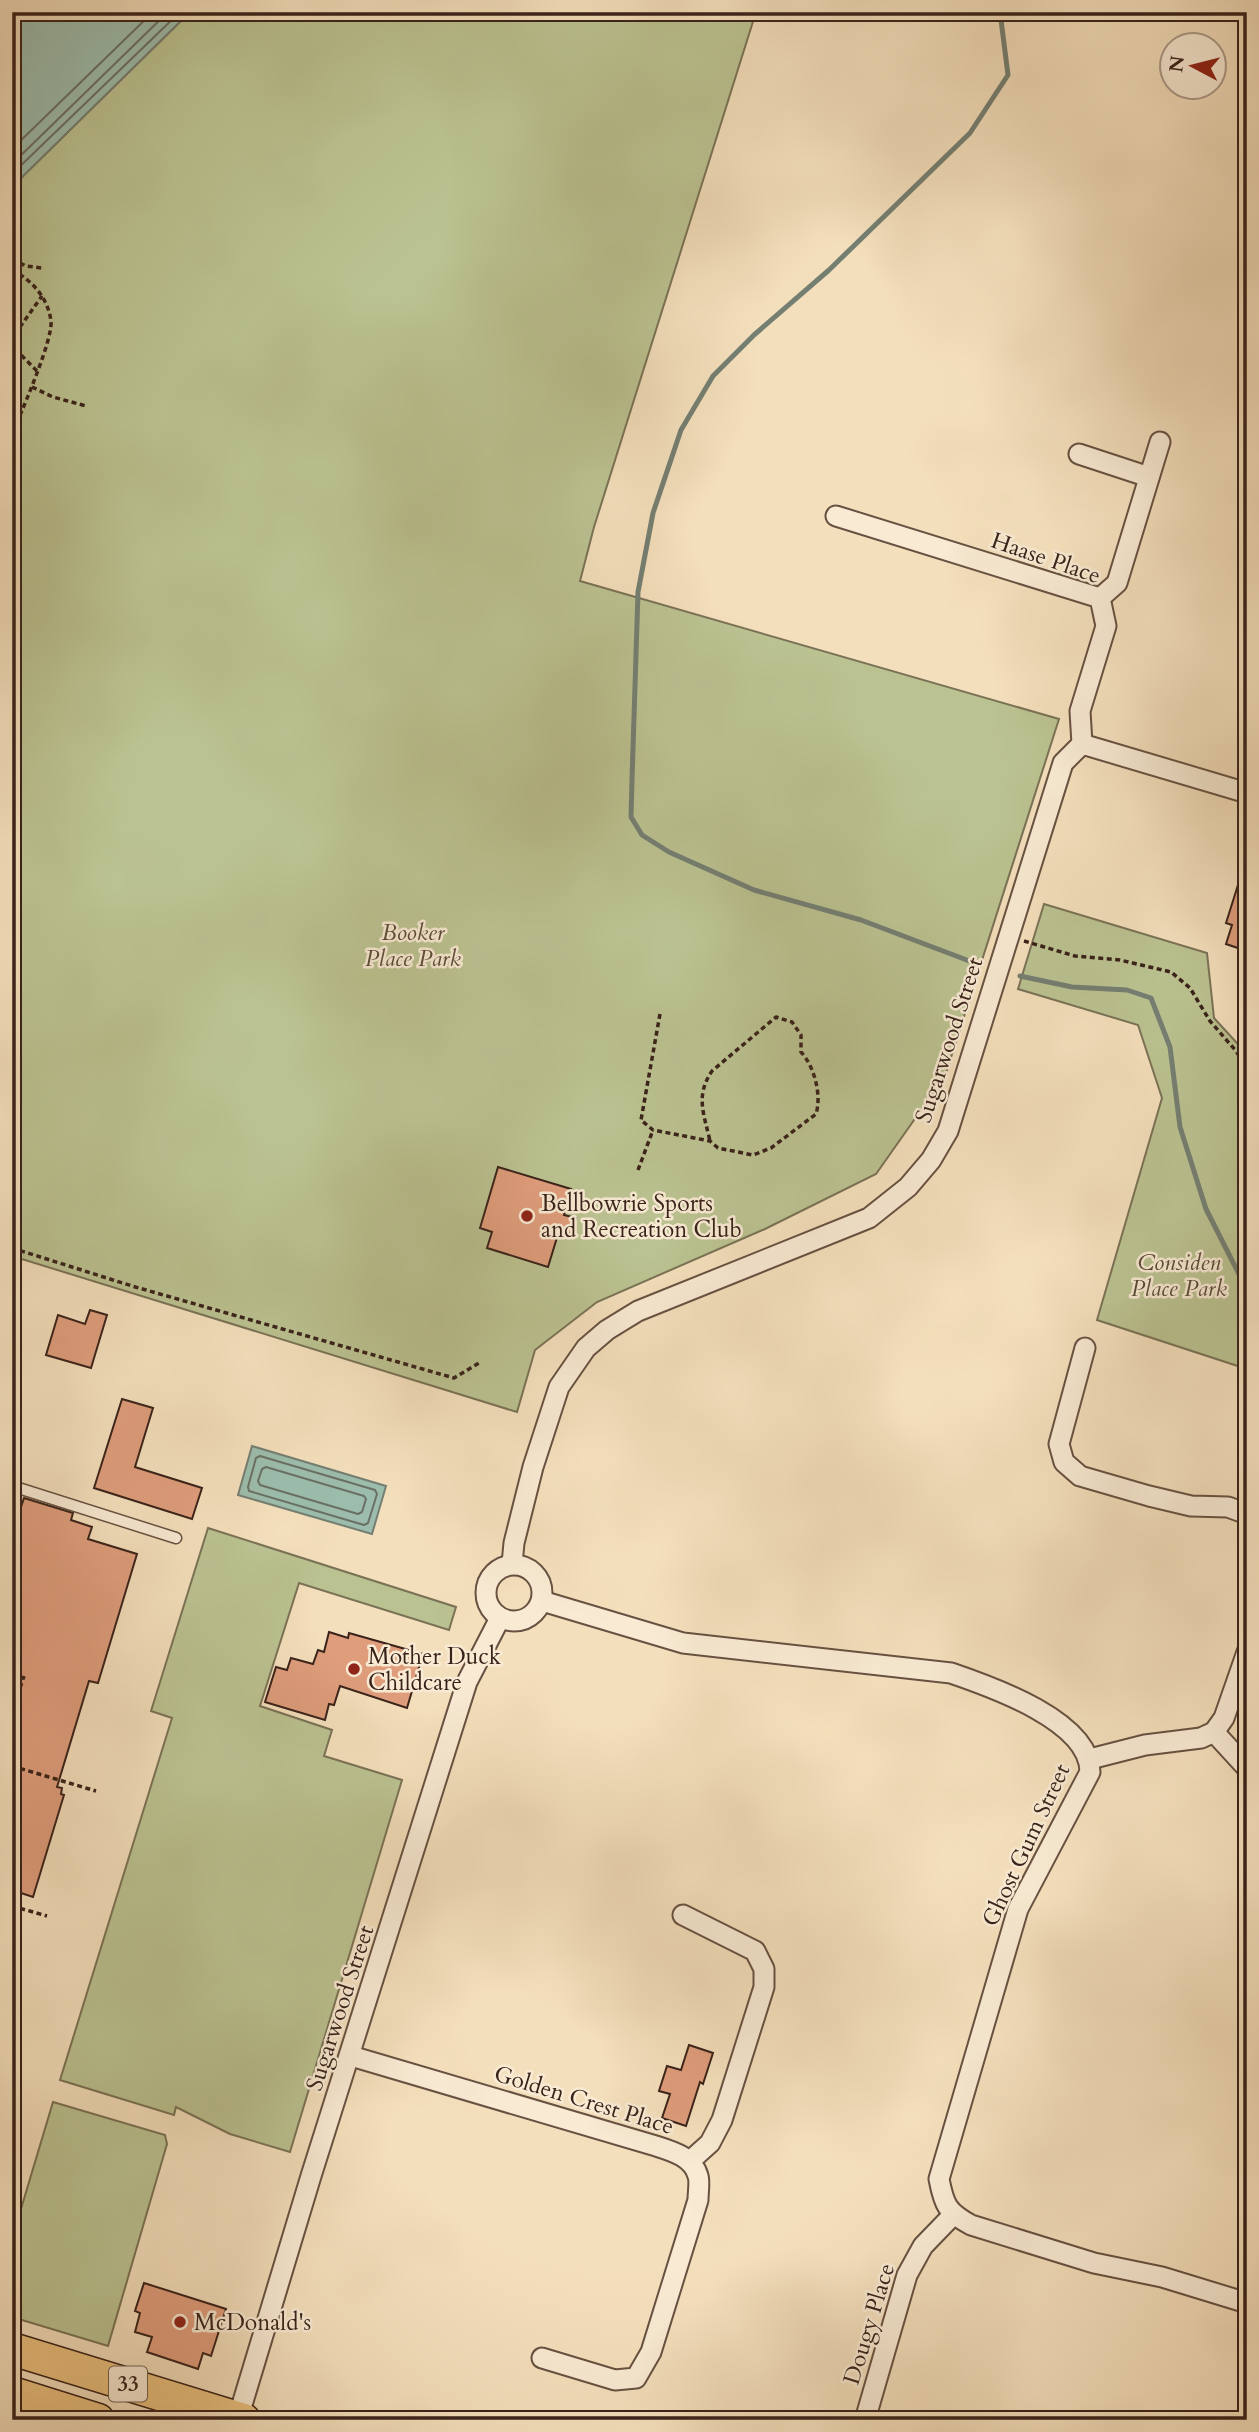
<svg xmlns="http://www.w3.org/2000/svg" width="1259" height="2432" font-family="Cardo,serif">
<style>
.green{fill:#bbc291;stroke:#7a7256;stroke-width:2}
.water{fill:#9cbdad;stroke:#747f72;stroke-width:2}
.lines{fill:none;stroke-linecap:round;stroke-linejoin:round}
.shore{stroke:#6a7064;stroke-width:2}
.stream{stroke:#747f72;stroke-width:5}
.building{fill:#df9d7c;stroke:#39221a;stroke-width:2}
.lane-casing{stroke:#685142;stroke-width:13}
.street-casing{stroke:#685142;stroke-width:23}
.primary-casing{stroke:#39221a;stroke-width:35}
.path{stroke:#39221a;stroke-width:3.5;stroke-dasharray:5 3.5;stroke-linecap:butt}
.lane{stroke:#f8ead3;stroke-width:10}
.street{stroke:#f8ead3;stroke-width:19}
.primary{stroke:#eac07e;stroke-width:32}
.poi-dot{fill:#8f2418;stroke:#f8ead3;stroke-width:2.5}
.labels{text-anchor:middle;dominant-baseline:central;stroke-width:5;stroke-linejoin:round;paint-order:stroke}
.shield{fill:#f8ead3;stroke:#725e52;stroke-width:2}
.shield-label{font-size:21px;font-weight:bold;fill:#39221a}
.street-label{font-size:23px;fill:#39221a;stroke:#f8ead3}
.park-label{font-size:23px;font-style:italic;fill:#5a4a38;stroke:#f8ead3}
.poi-label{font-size:23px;fill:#39221a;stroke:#f8ead3;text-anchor:start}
</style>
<rect width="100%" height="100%" fill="#f4dfbc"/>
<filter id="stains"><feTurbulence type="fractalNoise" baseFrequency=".00286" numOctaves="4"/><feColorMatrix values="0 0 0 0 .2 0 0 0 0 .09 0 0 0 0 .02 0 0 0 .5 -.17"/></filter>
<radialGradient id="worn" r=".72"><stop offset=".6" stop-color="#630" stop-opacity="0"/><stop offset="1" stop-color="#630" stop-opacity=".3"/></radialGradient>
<g class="green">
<polygon points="190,12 756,12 594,527 580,581 1059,719 945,1076 876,1174 765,1229 597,1302 535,1350 517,1412 12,1256 12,1145 18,1127 15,1050 12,1031 12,182 18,181"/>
<polygon points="1044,904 1207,953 1214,1018 1237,1043 1247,1059 1247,1369 1097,1320 1162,1098 1138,1025 1018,989"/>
<polygon points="208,1528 456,1607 449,1630 299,1583 260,1706 332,1730 324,1756 402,1780 290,2152 230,2134 176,2107 174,2115 60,2080 172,1718 151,1711"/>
<polygon points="53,2102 165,2135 167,2144 108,2346 12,2317 12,2239"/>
</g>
<g class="water">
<polygon points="12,12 190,12 18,181 12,182"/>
<polygon points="252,1446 386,1486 372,1534 238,1495"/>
</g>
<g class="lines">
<g class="shore">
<polyline points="12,149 153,12"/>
<polyline points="12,164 168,12"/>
<polyline points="12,174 180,12"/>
<polygon points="260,1456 375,1490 377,1494 368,1523 364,1525 249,1491 248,1487 256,1458"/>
<polygon points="266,1467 364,1496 366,1499 362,1512 358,1514 260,1485 258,1481 262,1469"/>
</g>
<g class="stream">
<polyline points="980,965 861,920 754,890 669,852 642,835 631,817 632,780 638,592 653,513 681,430 713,376 754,335 829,270 970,133 1008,75 1000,12"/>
<polyline points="1020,976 1072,987 1127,990 1151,998 1170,1047 1180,1127 1206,1209 1247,1290"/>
</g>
</g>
<g class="building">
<polygon points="1243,869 1247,869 1247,951 1226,944 1232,925 1226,923"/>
<polygon points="498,1167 571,1189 564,1215 576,1218 570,1234 559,1231 548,1267 487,1248 492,1232 480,1228"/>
<polygon points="90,1310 107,1315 91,1368 46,1355 58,1315 85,1324"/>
<polygon points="122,1399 153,1408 135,1467 202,1488 192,1519 94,1488"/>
<polygon points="24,1498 73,1513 71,1520 92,1527 88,1539 137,1554 98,1683 89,1681 57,1787 62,1788 61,1794 64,1795 33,1897 12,1890 12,1517 17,1519"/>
<polygon points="329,1632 348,1638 349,1633 423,1654 407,1708 340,1686 334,1705 329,1704 325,1720 265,1702 276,1667 287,1670 291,1658 313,1664 318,1650 324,1652"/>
<polygon points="689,2045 713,2053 703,2084 700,2082 686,2126 662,2118 670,2094 659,2091 667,2066 681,2070"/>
<polygon points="144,2283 226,2309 211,2356 203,2353 198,2369 147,2352 152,2337 135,2332 140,2313 135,2311"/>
</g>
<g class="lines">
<g class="lane-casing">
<polyline id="lane" points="12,1486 176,1538"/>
</g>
<g class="street-casing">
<g id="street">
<polyline points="1079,454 1149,477"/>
<polyline points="836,516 1100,598 1106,626 1080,711 1082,744"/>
<polyline points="1100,598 1117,583 1160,442"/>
<polyline points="1085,1348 1059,1444 1064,1462 1080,1476 1149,1496 1191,1506 1228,1507 1247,1514"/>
<polyline points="512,1564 514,1543 533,1467 559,1387 586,1348 607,1330 638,1311 869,1218 908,1187 931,1160 948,1131 1063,763 1082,744 1247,793"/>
<circle cx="514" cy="1593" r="28"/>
<path d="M542 1601 683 1643 951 1673C992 1687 1090 1721 1090 1772L1018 1909 939 2179C944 2205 947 2212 971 2225L1094 2263 1162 2277 1247 2303"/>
<polyline points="1214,1732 1247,1768"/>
<polyline points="1090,1759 1145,1745 1201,1738 1214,1732 1224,1718 1247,1652"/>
<polyline points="683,1915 755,1951 764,1969 764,1987 722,2120 710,2143 690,2161"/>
<path d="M351 2056 656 2146C672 2151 693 2157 698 2176 700 2182 698 2192 698 2200L651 2352 636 2378 615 2380 542 2358"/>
<polyline points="238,2418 311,2176 467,1682 500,1618"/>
<polyline points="865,2420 907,2275 923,2246 953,2215"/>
</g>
</g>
<g class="primary-casing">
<g id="primary">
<polyline points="12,2349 244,2420"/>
<polyline points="12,2393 98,2420"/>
</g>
</g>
<g class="path">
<polyline points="12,257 20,263 15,272"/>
<polyline points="20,263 26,266 42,268"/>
<path d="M12 270C32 280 48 298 51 321 53 338 26 401 18 420"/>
<polyline points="12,333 15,334 21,355 37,371"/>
<polyline points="15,334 42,296"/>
<polyline points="32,387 53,397 86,406"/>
<polyline points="1024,941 1075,956 1120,960 1171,972 1190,988 1210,1021 1236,1051 1247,1068"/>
<path d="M660 1014 641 1120 653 1130 710 1141 718 1148 753 1155 771 1148 816 1114C822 1095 814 1066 801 1052V1035L792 1022 776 1017 712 1071C695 1096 704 1114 710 1141"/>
<polyline points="638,1170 653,1130"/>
<polyline points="12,1248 132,1286 454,1378 479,1363"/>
<polyline points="12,1712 24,1676"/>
<polyline points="12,1766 96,1791"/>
<polyline points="12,1906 47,1916"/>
<polyline points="12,2201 14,2197"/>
</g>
<use href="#lane" class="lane"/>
<use href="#street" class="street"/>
<use href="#primary" class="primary"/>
</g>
<g class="poi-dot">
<circle cx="527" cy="1216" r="7"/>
<circle cx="354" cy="1669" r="7"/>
<circle cx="180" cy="2322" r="7"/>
</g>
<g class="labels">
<rect class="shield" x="109" y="2366.5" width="38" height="35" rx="5"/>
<g class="shield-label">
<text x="128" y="2384">33</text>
</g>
<g class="street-label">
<text transform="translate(1046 558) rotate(19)">Haase Place</text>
<text transform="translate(949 1040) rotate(-72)">Sugarwood Street</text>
<text transform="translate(1026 1845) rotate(-65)">Ghost Gum Street</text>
<text transform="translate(340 2008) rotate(-72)">Sugarwood Street</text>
<text transform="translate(584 2100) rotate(17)">Golden Crest Place</text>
<text transform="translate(869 2324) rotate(-73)">Dougy Place</text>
</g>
<g class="park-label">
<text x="413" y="932">Booker<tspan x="413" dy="26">Place Park</tspan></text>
<text x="1179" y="1262">Considen<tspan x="1179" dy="26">Place Park</tspan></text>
</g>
<g class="poi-label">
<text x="541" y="1203">Bellbowrie Sports<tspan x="541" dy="26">and Recreation Club</tspan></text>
<text x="368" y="1656">Mother Duck<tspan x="368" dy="26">Childcare</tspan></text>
<text x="194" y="2322">McDonald's</text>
</g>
</g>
<rect width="1259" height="2432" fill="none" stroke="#f4dfbc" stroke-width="42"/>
<rect x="14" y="14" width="1231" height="2404" fill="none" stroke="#39221a" stroke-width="3.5"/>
<rect x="21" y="21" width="1217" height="2390" fill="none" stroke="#39221a" stroke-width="2"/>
<g transform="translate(1193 66) rotate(277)"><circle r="33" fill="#f8ead3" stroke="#ac9a89" stroke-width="2"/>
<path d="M0-5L12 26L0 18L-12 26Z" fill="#8f2418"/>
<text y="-10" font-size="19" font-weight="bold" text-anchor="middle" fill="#39221a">N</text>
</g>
<rect width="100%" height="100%" filter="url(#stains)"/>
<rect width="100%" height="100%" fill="url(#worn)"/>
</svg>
